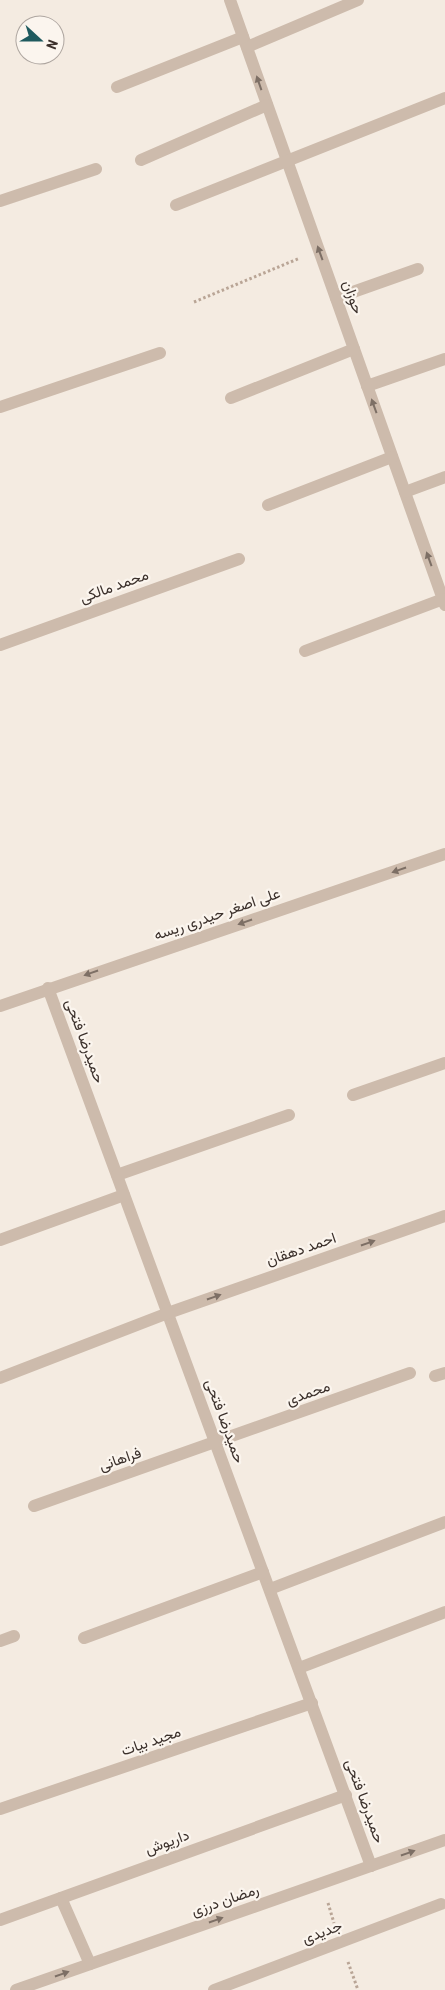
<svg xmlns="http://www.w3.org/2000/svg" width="445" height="1990" font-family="'Roboto Condensed',Vazirmatn,sans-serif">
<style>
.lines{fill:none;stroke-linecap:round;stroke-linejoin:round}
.path{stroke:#b9a596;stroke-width:3;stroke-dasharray:2.5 2.5;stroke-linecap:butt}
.street{stroke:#cdbbac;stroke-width:12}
.oneway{fill:#7d6f65}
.labels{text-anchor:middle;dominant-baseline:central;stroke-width:4.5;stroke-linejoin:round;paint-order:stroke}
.street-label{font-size:15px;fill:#3b302b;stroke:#fbf5ee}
</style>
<rect width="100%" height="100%" fill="#f4ebe1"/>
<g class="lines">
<g class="path">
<polyline points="194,302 300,258"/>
<polyline points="328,1903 334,1923"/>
<polyline points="348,1962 358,1990"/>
</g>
<g class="street">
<polyline points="230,0 445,605"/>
<polyline points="247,47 358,0"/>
<polyline points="117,87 243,37"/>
<polyline points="141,160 267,105"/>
<polyline points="0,201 96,169"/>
<polyline points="176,205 445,98"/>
<polyline points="336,298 418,269"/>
<polyline points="367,386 445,359"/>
<polyline points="231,398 354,349"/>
<polyline points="0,407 160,353"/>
<polyline points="405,492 445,477"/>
<polyline points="268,505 392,457"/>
<polyline points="0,645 239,559"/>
<polyline points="305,651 443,599"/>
<polyline points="48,988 371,1866"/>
<polyline points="0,1006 445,854"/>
<polyline points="353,1095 445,1063"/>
<polyline points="117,1175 289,1115"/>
<polyline points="0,1240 124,1195"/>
<polyline points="435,1376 445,1373"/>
<polyline points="0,1378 168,1313 445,1216"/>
<polyline points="34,1506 410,1373"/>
<polyline points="270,1589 445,1522"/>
<polyline points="84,1638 263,1572"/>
<polyline points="0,1641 14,1636"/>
<polyline points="299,1668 445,1612"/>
<polyline points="0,1809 312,1703"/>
<polyline points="61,1898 90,1964"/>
<polyline points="0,1920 346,1795"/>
<polyline points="16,1990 445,1840"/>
<polyline points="214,1990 441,1904"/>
</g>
</g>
<defs><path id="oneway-solid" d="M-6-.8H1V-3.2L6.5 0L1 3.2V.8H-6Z" transform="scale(1.25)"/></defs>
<g class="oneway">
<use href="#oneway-solid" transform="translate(259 83) rotate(-109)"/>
<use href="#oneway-solid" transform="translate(320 253) rotate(-110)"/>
<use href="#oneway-solid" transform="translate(374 406) rotate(-110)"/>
<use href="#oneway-solid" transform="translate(429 559) rotate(-110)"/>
<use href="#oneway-solid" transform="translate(399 870) rotate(161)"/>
<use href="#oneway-solid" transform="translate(245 922) rotate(161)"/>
<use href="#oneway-solid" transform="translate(91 973) rotate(161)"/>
<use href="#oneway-solid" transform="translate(368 1243) rotate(-19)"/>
<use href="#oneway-solid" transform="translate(214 1297) rotate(-19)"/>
<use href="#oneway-solid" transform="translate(408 1853) rotate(-19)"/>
<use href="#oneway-solid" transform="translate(216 1920) rotate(-19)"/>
<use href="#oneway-solid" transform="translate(62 1974) rotate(-19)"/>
</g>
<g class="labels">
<g class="street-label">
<text transform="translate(353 297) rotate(70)">حوزان</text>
<text transform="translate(114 586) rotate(-20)">محمد مالکی</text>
<text transform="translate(217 914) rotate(-19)">علی اصغر حیدری ریسه</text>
<text transform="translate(85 1041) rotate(70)">حمیدرضا فتحی</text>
<text transform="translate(301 1249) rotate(-19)">احمد دهقان</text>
<text transform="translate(308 1393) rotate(-20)">محمدی</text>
<text transform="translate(225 1421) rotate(70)">حمیدرضا فتحی</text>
<text transform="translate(120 1459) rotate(-19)">فراهانی</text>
<text transform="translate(151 1741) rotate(-19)">مجید بیات</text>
<text transform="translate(365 1801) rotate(70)">حمیدرضا فتحی</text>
<text transform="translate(167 1842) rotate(-20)">داریوش</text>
<text transform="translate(225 1900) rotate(-19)">رمضان درزی</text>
<text transform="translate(322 1932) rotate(-21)">جدیدی</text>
</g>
</g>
<g transform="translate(40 40) rotate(111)"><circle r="24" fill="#fbf5ee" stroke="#aea6a0"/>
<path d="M0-4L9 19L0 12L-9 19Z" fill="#1f5a5e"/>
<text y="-8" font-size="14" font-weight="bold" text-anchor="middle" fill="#3b302b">N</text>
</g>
</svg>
